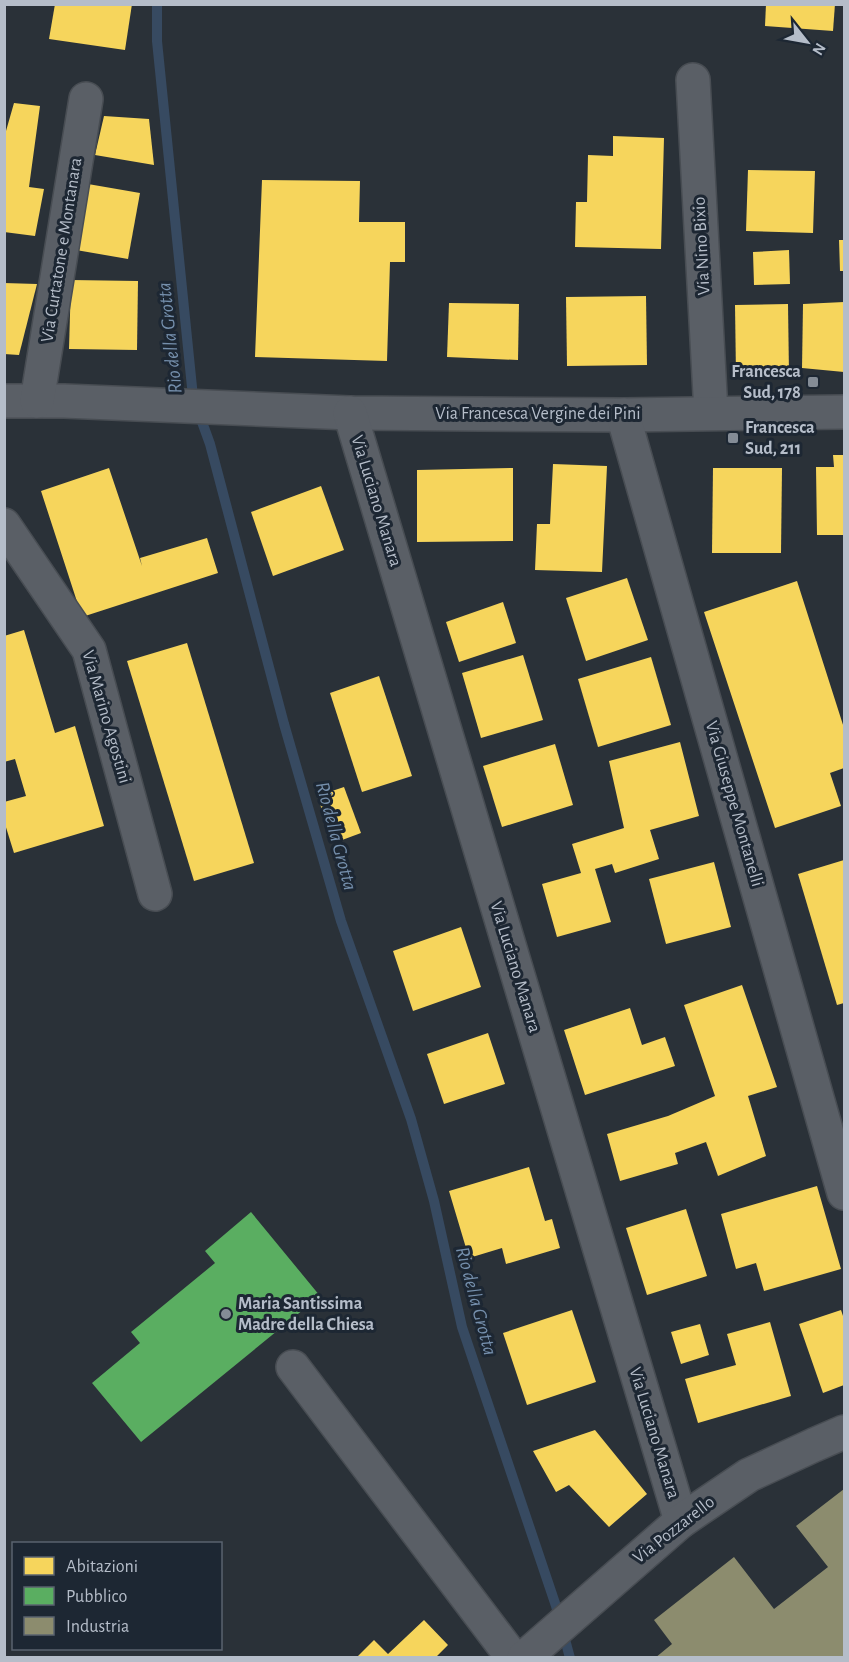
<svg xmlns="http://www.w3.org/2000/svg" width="849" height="1662" font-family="'Alegreya Sans',sans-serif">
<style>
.homes{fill:#f6d55c}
.public{fill:#5aae61}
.industry{fill:#8c8c6e}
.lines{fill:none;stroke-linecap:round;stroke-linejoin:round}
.stream{stroke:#374a61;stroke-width:10}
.minor-casing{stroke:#484d53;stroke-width:36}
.minor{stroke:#5a5f66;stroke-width:33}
.poi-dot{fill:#848c96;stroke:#1d2733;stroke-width:2}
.labels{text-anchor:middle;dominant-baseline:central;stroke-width:6;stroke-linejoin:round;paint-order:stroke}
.street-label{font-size:18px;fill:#b5bdc9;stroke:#1d2733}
.poi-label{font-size:18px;font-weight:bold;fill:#b5bdc9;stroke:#1d2733;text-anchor:start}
.water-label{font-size:20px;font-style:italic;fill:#758fac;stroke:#1d2733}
</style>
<rect width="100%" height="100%" fill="#2a3138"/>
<g class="homes">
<polygon points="55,4 132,4 125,50 49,39"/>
<polygon points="766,4 835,4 833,31 765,26"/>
<polygon points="14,103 40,106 29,187 44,189 35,236 4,232 4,138"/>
<polygon points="104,116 149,119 154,165 95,155"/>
<polygon points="613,136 664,138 661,249 575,247 576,202 587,202 588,155 613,156"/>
<polygon points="748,170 815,171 813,233 746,231"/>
<polygon points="262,180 360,181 359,222 405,222 405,262 390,262 387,361 255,357"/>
<polygon points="88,184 140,193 128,259 76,250"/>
<polygon points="839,240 844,240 844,271 840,271"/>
<polygon points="789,250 790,284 754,285 753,252"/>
<polygon points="71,280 138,281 137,350 69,349"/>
<polygon points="4,283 37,284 19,355 4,354"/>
<polygon points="646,296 647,365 567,366 566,297"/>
<polygon points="844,302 844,372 802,368 803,304"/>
<polygon points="449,303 519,304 518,360 447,357"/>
<polygon points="788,304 789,375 736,376 735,305"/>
<polygon points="833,455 844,455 844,535 817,535 816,467 834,467"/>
<polygon points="553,464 607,466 602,572 535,570 537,524 550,524"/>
<polygon points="109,468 142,566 140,558 207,538 218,573 82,617 41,491"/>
<polygon points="513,468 513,541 417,542 417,470"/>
<polygon points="713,468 782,468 781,553 712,553"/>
<polygon points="321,486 344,550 273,576 251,512"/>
<polygon points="627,578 648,640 586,661 566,598"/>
<polygon points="797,581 844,728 844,768 830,773 841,806 775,828 704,612"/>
<polygon points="503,602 516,643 459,662 446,622"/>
<polygon points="24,630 55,733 75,726 104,826 14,853 4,821 4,802 26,796 15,759 4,762 4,636"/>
<polygon points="187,643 254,863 194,881 127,661"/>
<polygon points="523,655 543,720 481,738 462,673"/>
<polygon points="651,657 671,725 598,747 578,679"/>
<polygon points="379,676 412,776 362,792 330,693"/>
<polygon points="680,742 699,816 650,830 659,859 615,873 612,864 595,869 611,922 557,937 542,884 581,873 572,844 624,828 609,761"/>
<polygon points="555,744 573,805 502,827 483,766"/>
<polygon points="344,787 361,833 334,843 317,796"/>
<polygon points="844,860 844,1003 837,1005 798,874"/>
<polygon points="714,862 731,927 666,944 649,879"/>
<polygon points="461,927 481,987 413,1011 393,951"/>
<polygon points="742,985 777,1087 748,1096 766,1156 718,1176 706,1142 675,1153 678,1164 620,1181 607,1134 668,1116 715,1096 684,1005"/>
<polygon points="630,1008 642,1045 665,1037 675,1066 585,1095 564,1030"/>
<polygon points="488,1033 505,1084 444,1104 427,1054"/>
<polygon points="529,1167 545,1221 552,1219 560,1248 506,1264 502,1248 469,1258 449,1191"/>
<polygon points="817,1186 841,1269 764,1291 756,1263 736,1269 721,1214"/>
<polygon points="686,1209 707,1276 647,1295 626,1228"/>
<polygon points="572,1310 596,1382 527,1405 503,1333"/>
<polygon points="841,1310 844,1319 844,1385 823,1393 799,1324"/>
<polygon points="770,1322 791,1396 698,1423 685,1379 736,1365 727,1334"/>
<polygon points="700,1324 709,1355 681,1364 671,1332"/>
<polygon points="595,1430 647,1494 609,1527 569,1485 556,1492 533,1451"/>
<polygon points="424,1620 448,1645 435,1658 356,1658 374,1640 388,1654"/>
</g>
<polygon class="public" points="251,1212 320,1296 141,1442 92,1383 140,1343 131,1332 215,1263 205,1251"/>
<polygon class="industry" points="844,1489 844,1658 655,1658 672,1644 654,1620 734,1557 774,1609 828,1567 796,1526"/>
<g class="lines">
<polyline class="stream" points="157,4 157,41 193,397 210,444 284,724 341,921 411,1119 434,1201 462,1327 556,1606 570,1658"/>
<g class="minor-casing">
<g id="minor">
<polyline points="693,80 711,413"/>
<polyline points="4,401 64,401 350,413 623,415 844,412"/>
<polyline points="37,401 86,99"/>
<polyline points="350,413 681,1521"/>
<polyline points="623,415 844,1193"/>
<polyline points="4,525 89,650 155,894"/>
<polyline points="293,1367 513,1658"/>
<polyline points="524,1658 681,1521 749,1475 814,1445 844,1432"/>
</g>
</g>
<use href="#minor" class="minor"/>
</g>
<g class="poi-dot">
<rect x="807" y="376" width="12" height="12" rx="3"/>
<rect x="727" y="432" width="12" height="12" rx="3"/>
<circle cx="226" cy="1314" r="6"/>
</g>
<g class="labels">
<g class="street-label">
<text transform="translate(702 246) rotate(-93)">Via Nino Bixio</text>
<text transform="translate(62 250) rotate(-81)">Via Curtatone e Montanara</text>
<text x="538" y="414">Via Francesca Vergine dei Pini</text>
<text transform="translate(376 501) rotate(73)">Via Luciano Manara</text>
<text transform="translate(106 717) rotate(74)">Via Marino Agostini</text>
<text transform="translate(734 804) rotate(74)">Via Giuseppe Montanelli</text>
<text transform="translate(515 967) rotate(73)">Via Luciano Manara</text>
<text transform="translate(654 1433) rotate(73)">Via Luciano Manara</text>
<text transform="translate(674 1530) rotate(-38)">Via Pozzarello</text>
</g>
<g class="poi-label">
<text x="801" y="372" text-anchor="end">Francesca<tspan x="801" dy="21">Sud, 178</tspan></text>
<text x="745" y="428">Francesca<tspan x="745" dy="21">Sud, 211</tspan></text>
<text x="238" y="1304">Maria Santissima<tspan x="238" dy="21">Madre della Chiesa</tspan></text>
</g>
<g class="water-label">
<text transform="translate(170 338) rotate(-96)">Rio della Grotta</text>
<text transform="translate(336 836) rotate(75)">Rio della Grotta</text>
<text transform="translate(476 1301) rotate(75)">Rio della Grotta</text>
</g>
</g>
<rect width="849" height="1662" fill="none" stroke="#b5bdc9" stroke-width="12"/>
<rect x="12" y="1542" width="210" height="108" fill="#1d2733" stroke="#5a636f" stroke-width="1.5"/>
<rect x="24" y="1557" width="30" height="18" fill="#f6d55c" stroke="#5a636f" stroke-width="1.5"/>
<text x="66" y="1572" font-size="18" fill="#b5bdc9">Abitazioni</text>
<rect x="24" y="1587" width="30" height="18" fill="#5aae61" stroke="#5a636f" stroke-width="1.5"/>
<text x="66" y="1602" font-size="18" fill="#b5bdc9">Pubblico</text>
<rect x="24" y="1617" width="30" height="18" fill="#8c8c6e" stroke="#5a636f" stroke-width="1.5"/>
<text x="66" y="1632" font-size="18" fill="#b5bdc9">Industria</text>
<g transform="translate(807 42) rotate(121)" stroke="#1d2733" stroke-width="4.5" paint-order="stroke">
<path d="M0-4.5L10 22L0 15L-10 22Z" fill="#b5bdc9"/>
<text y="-9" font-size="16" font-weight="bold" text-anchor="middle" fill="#b5bdc9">N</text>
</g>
</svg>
